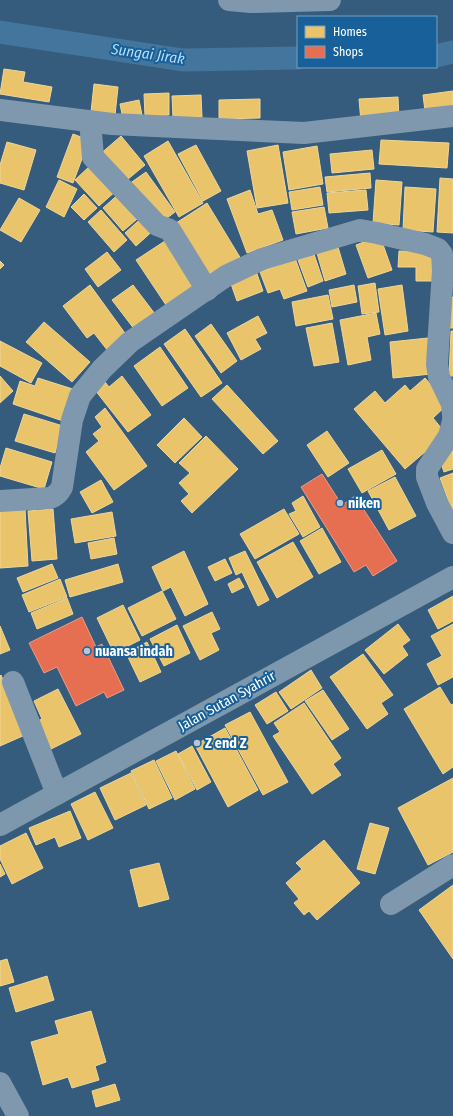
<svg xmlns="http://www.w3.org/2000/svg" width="453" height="1116" font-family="'Fira Sans Condensed',sans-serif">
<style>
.homes{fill:#e9c46a;stroke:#f0d697}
.shops{fill:#e76f51;stroke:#ee9a85}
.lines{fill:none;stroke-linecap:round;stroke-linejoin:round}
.canal{stroke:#44759d;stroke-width:23}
.minor{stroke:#8098ae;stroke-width:22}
.major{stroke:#7d98ac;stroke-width:22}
.poi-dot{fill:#b8c6d1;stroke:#17609a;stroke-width:1.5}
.labels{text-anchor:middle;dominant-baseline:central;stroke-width:4;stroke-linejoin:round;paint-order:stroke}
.poi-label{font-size:14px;font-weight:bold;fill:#fff;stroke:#17609a;text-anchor:start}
.street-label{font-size:14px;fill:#fff;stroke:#17609a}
.water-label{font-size:15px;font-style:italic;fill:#b9ddf8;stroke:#17609a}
</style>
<rect width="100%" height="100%" fill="#355c7c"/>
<g class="homes">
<polygon points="4,69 25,72 23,82 52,87 49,102 0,94"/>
<polygon points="94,84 118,87 115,115 91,112"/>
<polygon points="453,91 453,115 426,119 423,95"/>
<polygon points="169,93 169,115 145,116 144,94"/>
<polygon points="201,95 202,117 173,118 172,96"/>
<polygon points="398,97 399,120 361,122 359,99"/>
<polygon points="260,99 260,118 219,119 219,100"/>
<polygon points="139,100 142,115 123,119 120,104"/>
<polygon points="73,134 89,140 73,183 57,177"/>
<polygon points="121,136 145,165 122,184 98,156"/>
<polygon points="381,140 449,143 447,168 379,164"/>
<polygon points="168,141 203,203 179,217 144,156"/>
<polygon points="7,142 36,150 24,190 0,183 0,165"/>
<polygon points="196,145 221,191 203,201 178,154"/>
<polygon points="278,145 288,203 257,208 247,151"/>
<polygon points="317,146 323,184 289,190 283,152"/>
<polygon points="372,150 374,169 332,173 330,154"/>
<polygon points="93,163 117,190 99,206 75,180"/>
<polygon points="146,172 175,212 159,224 129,184"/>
<polygon points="370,173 371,188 327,192 325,177"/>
<polygon points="440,178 453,179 453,233 437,232"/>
<polygon points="59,180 77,189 64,217 46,207"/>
<polygon points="376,180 402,182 399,225 373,223"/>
<polygon points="320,187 323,205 292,210 289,192"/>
<polygon points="405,187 436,189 433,232 403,230"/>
<polygon points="250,190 258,214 272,210 283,240 247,253 227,199"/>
<polygon points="366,190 368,210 329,213 327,193"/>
<polygon points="122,191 143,214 123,231 103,208"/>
<polygon points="84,194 97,208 84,220 71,207"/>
<polygon points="19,198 40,210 21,242 0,230"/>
<polygon points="207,203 241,259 206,281 173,225"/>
<polygon points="324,207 328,228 296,234 292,212"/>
<polygon points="101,210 127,240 114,252 88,222"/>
<polygon points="146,214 157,227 136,246 125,233"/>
<polygon points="380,236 392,270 368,278 356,245"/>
<polygon points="168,239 202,289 170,311 136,260"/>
<polygon points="338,247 346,274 325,281 317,253"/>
<polygon points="399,251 437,252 436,281 416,281 416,267 398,267"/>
<polygon points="107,252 121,270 98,287 85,269"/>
<polygon points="314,254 323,281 308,287 298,260"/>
<polygon points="295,258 307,291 284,299 280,289 268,293 260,272"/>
<polygon points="0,261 4,265 0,269"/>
<polygon points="256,271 263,291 237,301 230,281"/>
<polygon points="375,283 379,312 362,314 358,286"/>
<polygon points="90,285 127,336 108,351 94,333 87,338 63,306"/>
<polygon points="133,285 158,318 138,334 112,300"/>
<polygon points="354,285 357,302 332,307 329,290"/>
<polygon points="402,285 408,331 385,335 378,289"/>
<polygon points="328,295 333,319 296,326 292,302"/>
<polygon points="451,297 453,297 453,328 449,328"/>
<polygon points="376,313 380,334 367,337 371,360 348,365 340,320"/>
<polygon points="258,316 267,333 255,339 261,349 241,360 227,333"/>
<polygon points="44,322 90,362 72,382 26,342"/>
<polygon points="332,323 339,362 314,366 306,328"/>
<polygon points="211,324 237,361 221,373 195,336"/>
<polygon points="185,329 222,383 201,397 164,344"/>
<polygon points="451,331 453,331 453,376 449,376"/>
<polygon points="428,338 431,374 393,378 390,342"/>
<polygon points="0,341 42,363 31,383 0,366"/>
<polygon points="160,347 188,388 162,406 134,366"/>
<polygon points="0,376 13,391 0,403"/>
<polygon points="122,376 151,415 128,432 95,390 105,382 109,387"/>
<polygon points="38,378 79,391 63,421 13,404 20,381 35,386"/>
<polygon points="425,378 448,404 433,418 446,434 405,469 354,409 375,391 385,403 405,385 410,391"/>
<polygon points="227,385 278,441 263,454 212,399"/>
<polygon points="105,408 147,466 114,490 86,452 99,441 93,434 102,427 95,417"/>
<polygon points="24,414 63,426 55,453 15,441"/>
<polygon points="184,418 202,437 175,463 157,445"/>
<polygon points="327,431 349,463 328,477 307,445"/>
<polygon points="206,436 238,469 192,513 181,501 189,494 179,483 190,473 179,463"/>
<polygon points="6,448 52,462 44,489 0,476 0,468"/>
<polygon points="453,449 453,469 444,472 438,455"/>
<polygon points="382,450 396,474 362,493 348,469"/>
<polygon points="453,473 453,513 440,478"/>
<polygon points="395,477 416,516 389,530 368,491"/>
<polygon points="101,480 113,502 92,513 80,492"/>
<polygon points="303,496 320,527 303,537 289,514 296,511 292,503"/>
<polygon points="25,509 28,566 0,568 0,511"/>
<polygon points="53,509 57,559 32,561 28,511"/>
<polygon points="284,509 299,534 255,559 240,534"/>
<polygon points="112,512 116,536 75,543 71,519"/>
<polygon points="322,528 341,562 319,574 300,541"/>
<polygon points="114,538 117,554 91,559 88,543"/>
<polygon points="293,542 313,577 277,598 257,562"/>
<polygon points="184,551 208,604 185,616 171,587 163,591 152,567"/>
<polygon points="245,551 269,600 258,606 242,572 236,575 229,558"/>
<polygon points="225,559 232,573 215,581 208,567"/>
<polygon points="52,564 58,578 23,592 17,578"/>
<polygon points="118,564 123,582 70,597 65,580"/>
<polygon points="239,578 244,587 232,593 228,584"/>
<polygon points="60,579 67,597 29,612 22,595"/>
<polygon points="162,591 176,619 142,636 128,608"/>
<polygon points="453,596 453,621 438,629 428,610"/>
<polygon points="67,598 73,614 37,629 31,613"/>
<polygon points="123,605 140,640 114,653 97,618"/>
<polygon points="212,612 220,629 211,633 219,650 200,660 183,626"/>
<polygon points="398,624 410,640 402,646 408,655 384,674 365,650"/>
<polygon points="453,624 453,677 438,685 427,664 442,656 431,636"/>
<polygon points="177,625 190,653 164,666 150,639"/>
<polygon points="0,626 10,650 0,654"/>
<polygon points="147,642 161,672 140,682 126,653"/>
<polygon points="363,654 393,695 381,703 388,714 367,729 330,677"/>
<polygon points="311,670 322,688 291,709 279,692"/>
<polygon points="1,675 25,735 0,746 0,676"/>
<polygon points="440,687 451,705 453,704 453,767 443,774 404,709"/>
<polygon points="58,689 81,734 47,751 33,723 42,719 34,701"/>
<polygon points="323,690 349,729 332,740 305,701"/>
<polygon points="276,692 288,711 267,724 255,705"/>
<polygon points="304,703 341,758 333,764 341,775 312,794 273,736 280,732 274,723"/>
<polygon points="250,712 288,782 263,795 225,725"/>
<polygon points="225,728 258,790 228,807 195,745"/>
<polygon points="192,746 211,782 197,790 178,754"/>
<polygon points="176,751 195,789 175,800 156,761"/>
<polygon points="154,760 172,798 149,809 131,771"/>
<polygon points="131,773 146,805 115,820 100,788"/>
<polygon points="453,778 453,852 428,865 398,808"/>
<polygon points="95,792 113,828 88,840 71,804"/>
<polygon points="70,811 81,838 59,847 55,837 36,845 29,828"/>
<polygon points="370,823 389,828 375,874 357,869"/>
<polygon points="26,833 43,868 12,884 0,859 0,846"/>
<polygon points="324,840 360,883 317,920 309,911 304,915 294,903 299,899 286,883 302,869 296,863"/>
<polygon points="159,863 169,899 139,907 130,870"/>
<polygon points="0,864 5,874 0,877"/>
<polygon points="453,885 453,959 419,910"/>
<polygon points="7,959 14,982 0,986 0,961"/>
<polygon points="47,976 54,1000 16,1012 9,988"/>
<polygon points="91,1011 106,1062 95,1066 99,1080 72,1088 68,1077 43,1085 31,1042 59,1034 55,1021"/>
<polygon points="115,1084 120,1100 96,1107 92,1091"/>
</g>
<g class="shops">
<polygon points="322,474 342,505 355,496 397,561 373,576 366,565 354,572 301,487"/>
<polygon points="82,617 96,647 102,644 124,690 107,698 104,692 76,706 57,667 44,673 29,643"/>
</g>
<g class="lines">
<g class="canal">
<polyline points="0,32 183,60 298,58"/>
<polyline points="436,56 453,52"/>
</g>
<g class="minor">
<polyline points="229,0 251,2 330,0"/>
<polyline points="0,110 112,124 304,133 453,116"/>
<polyline points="90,121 93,157 157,225 170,230 207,290"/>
<polyline points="453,421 449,436 427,469 427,477 437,503 453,533"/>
<path d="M0 501 50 498C56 496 59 493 62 487L72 420 80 396 102 369 130 342 226 276 262 259 360 230 377 233 425 244 438 249 442 254 443 270 437 364 439 377 452 404 453 415"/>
<polyline points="13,682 57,794"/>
<polyline points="391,904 453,865"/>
<polyline points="0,1083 18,1116"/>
</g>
<polyline class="major" points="0,825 453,577"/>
</g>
<g class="poi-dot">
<circle cx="340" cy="503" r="4"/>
<circle cx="87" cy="651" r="4"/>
<circle cx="197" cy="743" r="4"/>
</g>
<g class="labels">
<g class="poi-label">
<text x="348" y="503">niken</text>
<text x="95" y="651">nuansa indah</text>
<text x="205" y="743">Z end Z</text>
</g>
<g class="street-label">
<text transform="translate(227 701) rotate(-29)">Jalan Sutan Syahrir</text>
</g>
<g class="water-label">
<text transform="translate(148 54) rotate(8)">Sungai Jirak</text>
</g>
</g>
<rect x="297" y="16" width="140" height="52" fill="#17609a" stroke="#74a0c2"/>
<rect x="305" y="26" width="20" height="12" fill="#e9c46a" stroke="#74a0c2"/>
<text x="333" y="36" font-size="12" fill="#ffffff">Homes</text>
<rect x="305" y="46" width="20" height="12" fill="#e76f51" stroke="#74a0c2"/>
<text x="333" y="56" font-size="12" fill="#ffffff">Shops</text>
</svg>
